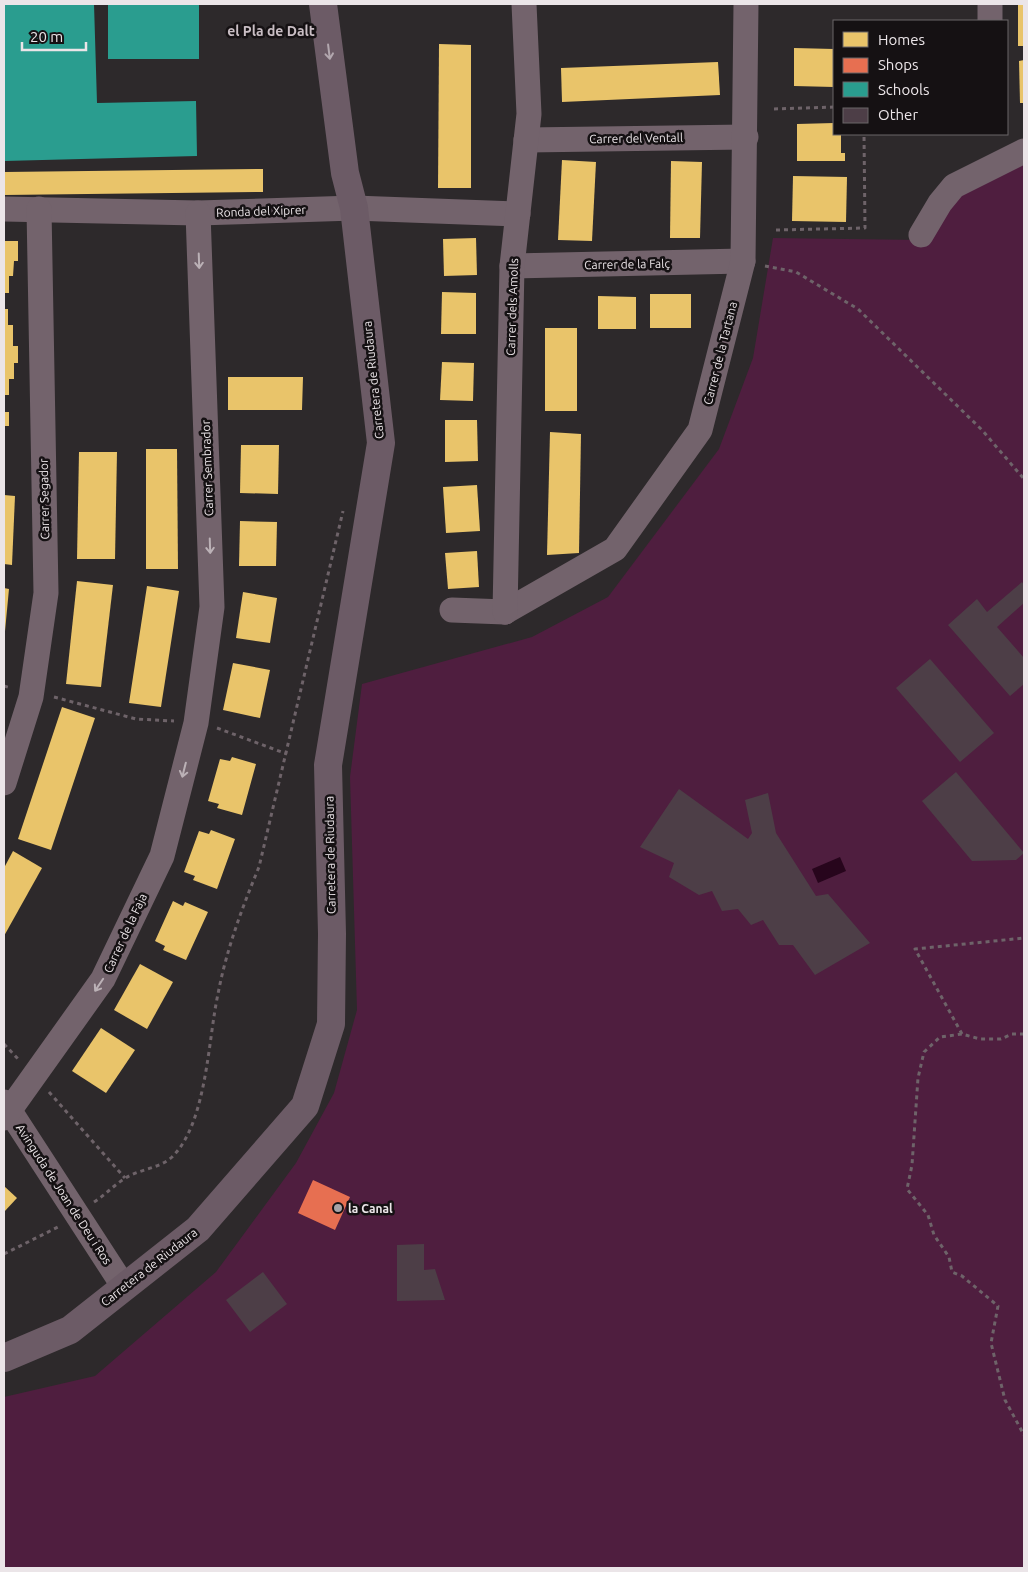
<svg xmlns="http://www.w3.org/2000/svg" width="1028" height="1572" font-family="Ubuntu,sans-serif">
<style>
.green{fill:#4f1e3f}
.water{fill:#27051c}
.homes{fill:#e9c46a}
.shops{fill:#e76f51}
.schools{fill:#2a9d8f}
.building{fill:#4d3e47}
.lines{fill:none;stroke-linecap:round;stroke-linejoin:round}
.path{stroke:#6e6369;stroke-width:3;stroke-dasharray:4 4;stroke-linecap:butt}
.street{stroke:#73636c;stroke-width:25}
.secondary{stroke:#6c5b66;stroke-width:28}
.oneway{stroke:#b2a7ae}
.oneway2{stroke:#bbb1b6}
.poi-dot{fill:#a8a3a6;stroke:#151113;stroke-width:2}
.labels{text-anchor:middle;dominant-baseline:central;stroke-width:5;stroke-linejoin:round;paint-order:stroke}
.street-label{font-size:12px;fill:#ebe5e8;stroke:#151113}
.poi-label{font-size:12px;font-weight:bold;fill:#ebe5e8;stroke:#151113;text-anchor:start}
.neighbourhood-label{font-size:14px;font-weight:bold;fill:#c9bec4;stroke:#151113}
</style>
<rect width="100%" height="100%" fill="#2d292b"/>
<polygon class="green" points="1024,150 1024,1568 4,1568 4,1397 95,1376 216,1272 296,1163 334,1093 357,1010 350,777 362,684 532,637 608,597 719,449 753,358 773,238 920,240 962,180"/>
<polygon class="water" points="840,857 846,871 818,883 812,869"/>
<g class="homes">
<rect x="1018" y="4" width="6" height="42"/>
<polygon points="439,44 471,45 471,188 438,188"/>
<polygon points="794,48 834,49 834,87 794,86"/>
<polygon points="1024,60 1024,103 1020,103 1019,61"/>
<polygon points="718,62 720,95 562,102 561,68"/>
<polygon points="834,123 834,134 841,134 841,153 845,153 845,161 797,161 797,124"/>
<polygon points="562,160 596,162 592,241 558,240"/>
<polygon points="671,161 702,162 700,238 670,238"/>
<polygon points="263,169 263,192 4,195 4,172"/>
<polygon points="793,176 847,177 846,222 792,221"/>
<polygon points="476,238 477,275 444,276 443,239"/>
<polygon points="4,241 18,241 18,261 14,261 13,276 9,276 9,293 4,293"/>
<polygon points="442,292 476,293 476,334 441,334"/>
<rect x="650" y="294" width="41" height="34"/>
<polygon points="598,296 636,297 636,329 598,329"/>
<polygon points="4,309 8,309 8,325 13,325 13,346 18,346 18,363 14,363 14,379 9,379 9,395 4,395"/>
<rect x="545" y="328" width="32" height="83"/>
<polygon points="442,362 474,363 473,401 440,400"/>
<polygon points="228,377 303,377 302,410 228,410"/>
<rect x="4" y="412" width="5" height="14"/>
<polygon points="445,420 477,420 478,461 445,462"/>
<polygon points="550,432 581,434 579,553 547,555"/>
<polygon points="241,445 279,445 278,494 240,493"/>
<polygon points="146,449 177,449 178,569 146,569"/>
<polygon points="79,452 117,452 115,559 77,559"/>
<polygon points="477,485 480,531 446,533 443,487"/>
<polygon points="4,495 15,496 12,565 4,564"/>
<polygon points="240,521 277,522 276,566 239,566"/>
<polygon points="477,551 479,587 448,589 445,553"/>
<polygon points="77,581 113,585 101,687 66,684"/>
<polygon points="147,586 179,591 161,707 129,703"/>
<polygon points="4,588 9,589 5,631 4,631"/>
<polygon points="243,592 277,598 270,643 236,638"/>
<polygon points="233,663 270,670 260,718 223,710"/>
<polygon points="62,707 95,718 51,850 18,839"/>
<polygon points="232,757 256,764 242,815 217,808 219,804 208,801 220,759 230,761"/>
<polygon points="211,830 235,839 217,889 193,880 195,876 184,872 199,831 209,834"/>
<polygon points="13,851 42,868 4,936 4,868"/>
<polygon points="173,901 183,906 185,902 208,912 186,960 163,950 165,946 155,941"/>
<polygon points="140,964 173,982 147,1029 114,1010"/>
<polygon points="101,1028 135,1050 106,1093 72,1071"/>
<polygon points="4,1186 17,1198 4,1212"/>
</g>
<polygon class="shops" points="313,1180 350,1197 335,1230 298,1213"/>
<g class="schools">
<polygon points="4,4 94,4 97,103 196,101 197,156 4,161"/>
<rect x="108" y="4" width="91" height="55"/>
</g>
<g class="building">
<polygon points="1022,582 1024,585 1024,603 997,627 1024,658 1024,684 1010,696 948,625 977,599 987,612"/>
<polygon points="930,659 994,733 960,762 896,688"/>
<polygon points="956,772 1024,853 1016,860 972,861 922,801"/>
<polygon points="679,789 748,839 752,833 745,800 768,793 776,833 816,896 828,894 870,943 815,975 793,945 779,945 763,920 751,925 738,909 722,911 712,891 699,895 669,877 674,863 640,847"/>
<polygon points="424,1244 424,1270 435,1269 445,1300 397,1301 397,1245"/>
<polygon points="263,1272 287,1304 250,1332 226,1300"/>
</g>
<g class="lines">
<g class="path">
<polyline points="774,109 834,107"/>
<polyline points="776,230 865,228 864,134"/>
<polyline points="765,266 796,272 858,309 982,430 1024,479"/>
<polyline points="4,686 11,688"/>
<polyline points="54,697 136,719 174,721"/>
<polyline points="217,728 287,754"/>
<polyline points="962,1034 915,949 1024,938"/>
<polyline points="1024,1034 1012,1034 1001,1039 980,1039 962,1034 940,1037 924,1052 918,1078 912,1165 907,1189 928,1215 934,1235 949,1257 952,1272 962,1276 998,1306 991,1343 1005,1400 1024,1435"/>
<polyline points="4,1044 19,1060"/>
<polyline points="49,1092 125,1178"/>
<path d="M94 1202C105 1195 113 1186 124 1179 138 1169 159 1169 172 1157 207 1123 208 1039 218 994 226 951 242 908 259 867L343 511"/>
<polyline points="4,1254 58,1227"/>
</g>
<g class="street">
<polyline points="990,4 990,21"/>
<polyline points="526,140 746,137"/>
<polyline points="4,209 198,213 354,208 518,214"/>
<polyline points="921,235 940,203 954,186 1024,151"/>
<polyline points="512,266 743,261"/>
<polyline points="452,610 505,612"/>
<polyline points="505,612 615,549 700,430 743,261 746,4"/>
<polyline points="505,612 512,266 529,114 524,4"/>
<polyline points="4,783 31,697 46,593 39,209"/>
<polyline points="4,1102 124,1287"/>
<polyline points="4,1118 103,979 162,856 196,723 212,607 198,213"/>
</g>
<polyline class="secondary" points="4,1358 70,1330 198,1229 305,1106 331,1024 332,934 328,765 381,443 354,208 345,173 323,4"/>
</g>
<defs><path id="oneway-shaft" d="M-6 0H5M1.5-3L5.5 0L1.5 3" fill="none" stroke-width="1.6" stroke-linecap="round" stroke-linejoin="round" transform="scale(1.25)"/></defs>
<use class="oneway" href="#oneway-shaft" transform="translate(329 52) rotate(83)"/>
<g class="oneway2">
<use href="#oneway-shaft" transform="translate(199 261) rotate(88)"/>
<use href="#oneway-shaft" transform="translate(210 546) rotate(88)"/>
<use href="#oneway-shaft" transform="translate(184 770) rotate(104)"/>
<use href="#oneway-shaft" transform="translate(99 985) rotate(124)"/>
</g>
<circle class="poi-dot" cx="338" cy="1208" r="5"/>
<g class="labels">
<g class="street-label">
<text transform="translate(636 138) rotate(-1)">Carrer del Ventall</text>
<text transform="translate(261 211) rotate(-2)">Ronda del Xiprer</text>
<text transform="translate(627 264) rotate(-1)">Carrer de la Falç</text>
<text transform="translate(512 307) rotate(-88)">Carrer dels Amolls</text>
<text transform="translate(720 353) rotate(-76)">Carrer de la Tartana</text>
<text transform="translate(373 380) rotate(-96)">Carretera de Riudaura</text>
<text transform="translate(207 468) rotate(-92)">Carrer Sembrador</text>
<text transform="translate(44 499) rotate(-91)">Carrer Segador</text>
<text transform="translate(330 855) rotate(-91)">Carretera de Riudaura</text>
<text transform="translate(125 933) rotate(-65)">Carrer de la Faja</text>
<text transform="translate(64 1194) rotate(57)">Avinguda de Joan de Deu i Ros</text>
<text transform="translate(149 1267) rotate(-38)">Carretera de Riudaura</text>
</g>
<g class="poi-label">
<text x="348" y="1208">la Canal</text>
</g>
<g class="neighbourhood-label">
<text x="271" y="31">el Pla de Dalt</text>
</g>
</g>
<rect width="1028" height="1572" fill="none" stroke="#ebe5e8" stroke-width="10"/>
<rect x="833" y="20" width="175" height="115" fill="#151113" stroke="#6b6668"/>
<rect x="843" y="32" width="25" height="15" fill="#e9c46a" stroke="#6b6668"/>
<text x="878" y="45" font-size="15" fill="#ebe5e8">Homes</text>
<rect x="843" y="58" width="25" height="15" fill="#e76f51" stroke="#6b6668"/>
<text x="878" y="70" font-size="15" fill="#ebe5e8">Shops</text>
<rect x="843" y="82" width="25" height="15" fill="#2a9d8f" stroke="#6b6668"/>
<text x="878" y="95" font-size="15" fill="#ebe5e8">Schools</text>
<rect x="843" y="108" width="25" height="15" fill="#4d3e47" stroke="#6b6668"/>
<text x="878" y="120" font-size="15" fill="#ebe5e8">Other</text>
<path d="M22 42v8h64v-8" fill="none" stroke="#ebe5e8" stroke-width="2.5"/>
<text x="30" y="42" font-size="15" fill="#ebe5e8" stroke="#151113" stroke-width="4" paint-order="stroke">20 m</text>
</svg>
